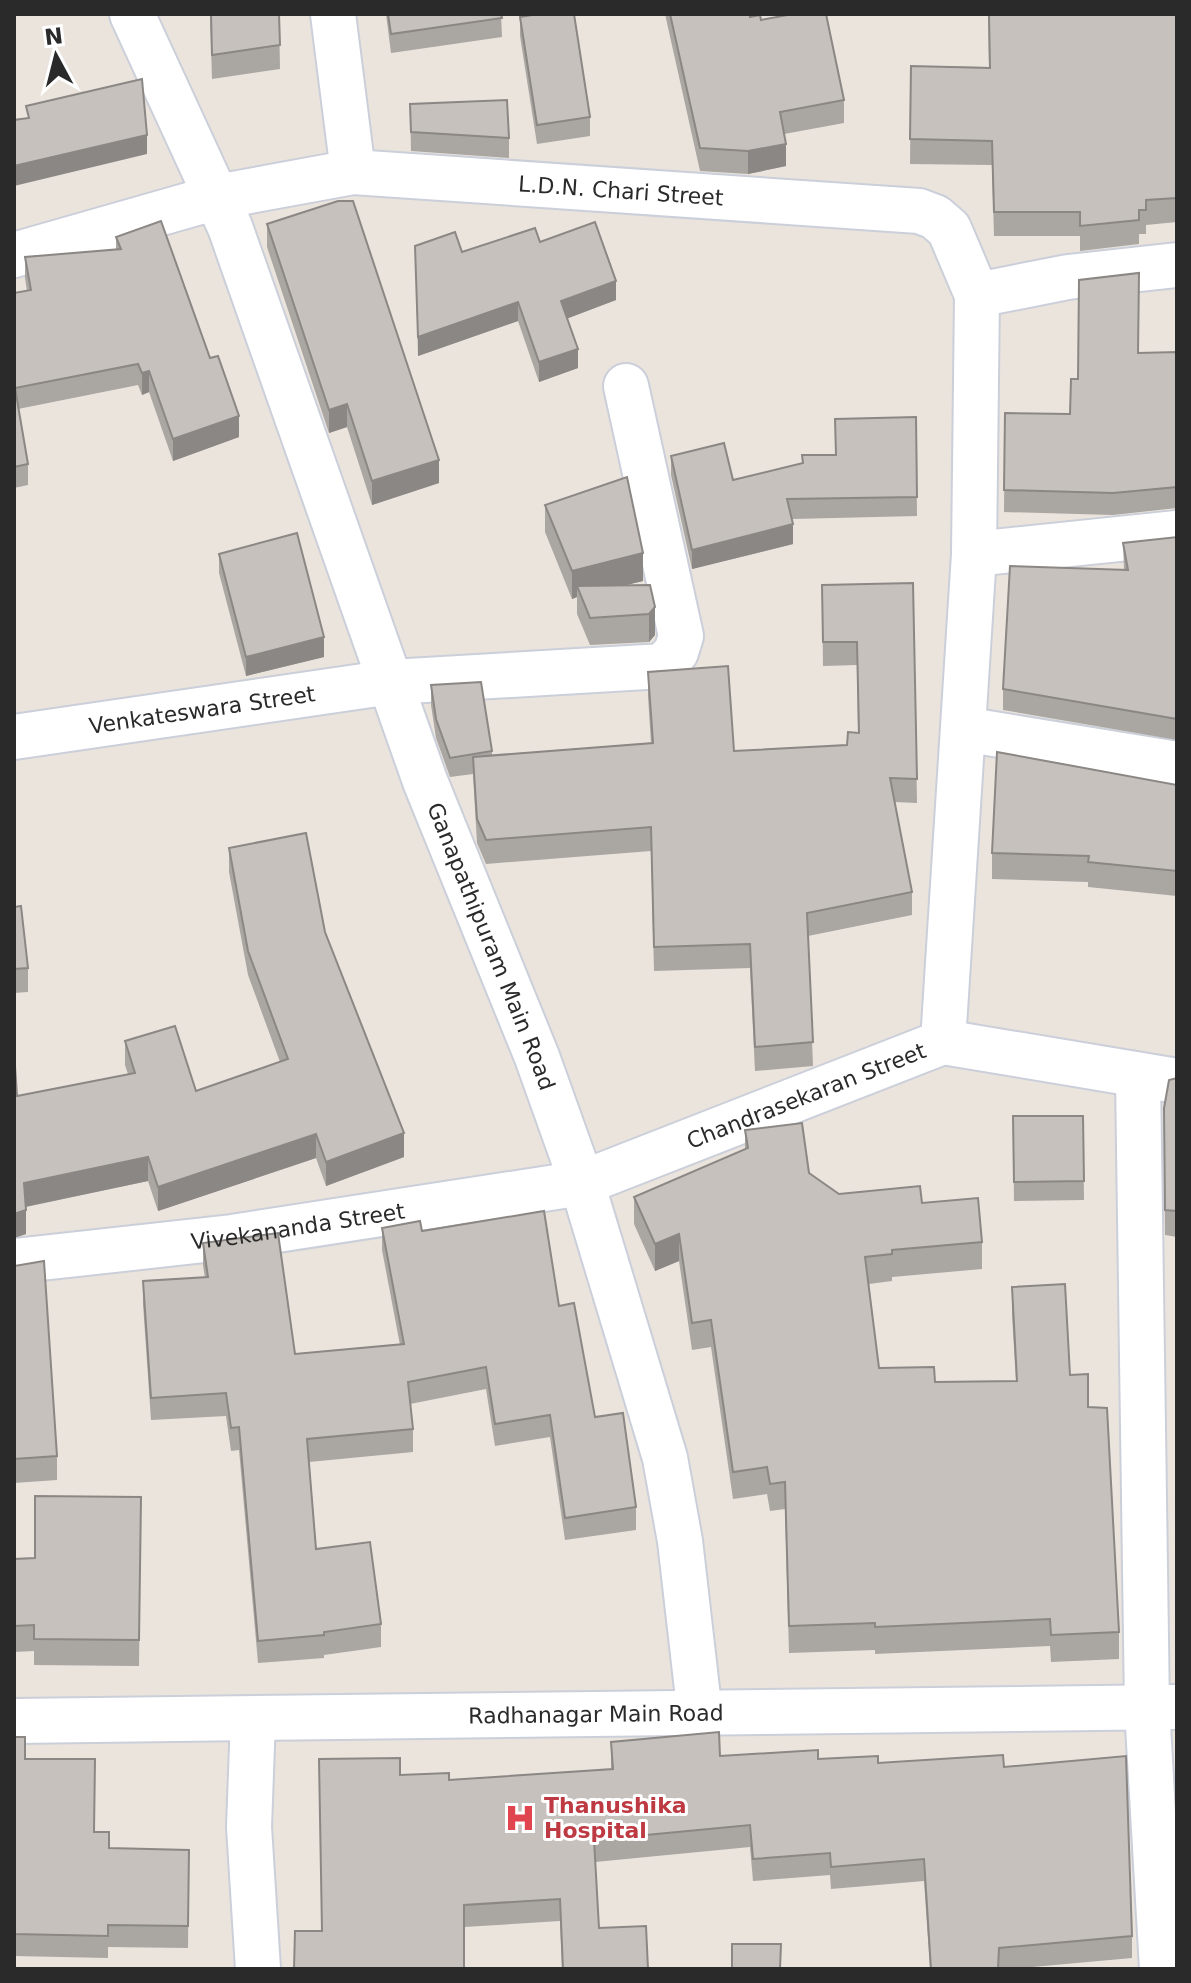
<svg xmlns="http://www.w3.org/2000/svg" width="1191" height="1983" font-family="'DejaVu Sans',sans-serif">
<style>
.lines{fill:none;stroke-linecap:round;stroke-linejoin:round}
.minor-casing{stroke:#cbcfda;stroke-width:48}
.minor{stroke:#fff;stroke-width:44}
.wall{fill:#aaa6a2}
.shaded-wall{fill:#8b8784}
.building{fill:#c6c1bc;stroke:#8b8784;stroke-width:2}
.labels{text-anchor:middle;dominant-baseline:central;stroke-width:6;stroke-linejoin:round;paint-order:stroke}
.street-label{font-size:22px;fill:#2a2a2a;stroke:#fff}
.health-label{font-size:22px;font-weight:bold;fill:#be3a42;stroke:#fff;text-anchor:start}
</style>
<rect width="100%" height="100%" fill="#ebe4dd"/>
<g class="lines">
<g class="minor-casing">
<g id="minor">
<path id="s1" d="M132 14 230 227 425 781 537 1057 582 1183 665 1458 680 1541 700 1715"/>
<polyline points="333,14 353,172"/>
<path id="s2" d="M14 255 217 197 353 172 919 211 935 217 949 229 977 295 974 554 943 1042"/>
<polyline points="977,295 1068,277 1177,265"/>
<polyline points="974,554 1177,533"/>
<polyline points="963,729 1177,764"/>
<path id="s3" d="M14 737 391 682 663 666 676 652 681 636 626 386"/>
<polyline points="1138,1077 1147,1708 1162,1969"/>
<path id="s4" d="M14 1261 232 1237 582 1183 943 1042 1177 1081"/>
<polyline points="253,1719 249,1827 258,1969"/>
<path id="s5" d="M14 1721 1177 1707"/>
</g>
</g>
<use href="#minor" class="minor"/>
</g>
<g class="wall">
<polygon points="210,14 279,14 280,69 212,79"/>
<polygon points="386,14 501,14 502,37 391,53"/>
<polygon points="665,14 750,14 750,17 761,20 844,100 844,123 784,134 786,166 748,174 700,171"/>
<polygon points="988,14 1177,14 1177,222 1146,225 1146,234 1139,234 1139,244 1080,251 1080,236 994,236 992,165 910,164 911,66 989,67"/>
<polygon points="520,17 590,117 590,136 537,144 520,36"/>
<polygon points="410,104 509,138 509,158 411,151"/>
<polygon points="267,224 439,483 372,505 347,427 329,433 267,247"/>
<polygon points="116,237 210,358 239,437 173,461 149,392 142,395 138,385 18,409 28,464 28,485 14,488 14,293 27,291 25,278 25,257 116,250"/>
<polygon points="540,242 616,300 567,318 578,368 539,382 518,321 418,356 415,246 462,252"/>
<polygon points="1177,352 1177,508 1113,515 1004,512 1005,413 1070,414 1078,379 1138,353"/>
<polygon points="916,417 917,516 792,519 793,544 692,569 671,475 671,456 733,480 836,455"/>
<polygon points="545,505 643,581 626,585 650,585 655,635 649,642 590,645 577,614 577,597 572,599 545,532"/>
<polygon points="1177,537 1177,740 1003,710 1003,689 1124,570 1123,543"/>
<polygon points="219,554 324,657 246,676 219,573"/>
<polygon points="913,583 917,803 895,802 912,892 912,915 808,936 813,1066 755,1071 750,968 654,971 651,851 486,864 477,843 473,774 450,777 436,738 431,705 431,685 492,751 492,755 651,743 648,696 648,672 734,751 847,745 858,733 857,665 823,666 822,585"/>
<polygon points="1177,785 1177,896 1088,887 1088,882 992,879 992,853"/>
<polygon points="229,848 325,932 404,1157 326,1186 316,1158 158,1211 148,1181 26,1207 26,1234 14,1238 14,1051 17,1096 128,1074 125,1065 125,1041 196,1091 280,1062 248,975 229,872"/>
<polygon points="14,907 28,968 28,992 14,993"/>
<polygon points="1177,1078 1177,1237 1165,1235 1164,1108"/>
<polygon points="1013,1116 1083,1116 1084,1200 1014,1201"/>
<polygon points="745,1130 839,1194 922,1203 982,1242 982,1269 892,1277 892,1281 869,1284 879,1368 935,1382 1016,1381 1012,1314 1012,1287 1070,1375 1088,1407 1119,1632 1119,1659 1051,1662 1050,1646 875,1654 875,1650 789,1653 785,1509 770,1511 767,1494 733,1499 711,1347 692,1350 679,1261 655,1271 634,1224 634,1197 745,1149"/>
<polygon points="382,1228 422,1231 559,1306 595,1417 636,1507 636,1530 565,1540 550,1437 495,1446 486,1389 410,1404 413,1429 413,1452 309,1462 316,1549 381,1624 381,1647 324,1655 324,1658 258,1663 239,1450 231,1451 226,1416 151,1420 143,1304 143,1281 205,1278 203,1265 203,1243 295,1354 400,1345 382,1250"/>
<polygon points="14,1266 57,1456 57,1480 14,1483"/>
<polygon points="141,1497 139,1666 34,1665 34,1651 14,1652 14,1559 35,1558"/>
<polygon points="14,1737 25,1759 109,1848 189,1850 188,1948 108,1947 108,1958 14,1956"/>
<polygon points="611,1742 720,1756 818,1759 878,1763 1004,1767 1132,1936 1132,1958 1010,1969 930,1969 924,1881 831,1889 830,1875 753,1881 750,1847 595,1862 599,1928 648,1969 562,1969 560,1921 464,1927 400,1775 449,1780 611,1769"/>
</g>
<g class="shaded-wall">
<polygon points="147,135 147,154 14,186 14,166"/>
<polygon points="786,144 786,166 748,174 748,151"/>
<polygon points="616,281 616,300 561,321 561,301"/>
<polygon points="518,302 518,321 418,356 418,337"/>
<polygon points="578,349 578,368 539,382 539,362"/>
<polygon points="149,371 149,392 142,395 142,373"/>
<polygon points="347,404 347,427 329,433 329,410"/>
<polygon points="239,416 239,437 173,461 173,439"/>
<polygon points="439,460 439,483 372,505 372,481"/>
<polygon points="793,524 793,544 692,569 692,550"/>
<polygon points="643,553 643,581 581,596 577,586 577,597 572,599 572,571"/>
<polygon points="655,607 655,635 649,642 649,614"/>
<polygon points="324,637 324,657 246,676 246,657"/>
<polygon points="404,1133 404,1157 326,1186 326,1162"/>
<polygon points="316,1134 316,1158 158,1211 158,1187"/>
<polygon points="148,1157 148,1181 24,1207 24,1183"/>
<polygon points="26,1210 26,1234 14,1238 14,1214"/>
<polygon points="679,1234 679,1261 655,1271 655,1244"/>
</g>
<g class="building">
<polygon points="211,14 279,14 280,45 212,55"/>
<polygon points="388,14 501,14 502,18 391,34"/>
<polygon points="538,14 574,14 590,117 537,125 520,17"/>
<polygon points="670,14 750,14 750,17 760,15 761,20 793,14 826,14 844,100 780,112 786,144 748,151 700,148"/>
<polygon points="989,14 1177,14 1177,198 1146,200 1146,210 1139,210 1139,220 1080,226 1080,212 994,212 992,141 910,139 911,66 990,68"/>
<polygon points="142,79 147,135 14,166 14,120 29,118 26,106"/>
<polygon points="507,100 509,138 411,132 410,104"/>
<polygon points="338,201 353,201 439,460 372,481 347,404 329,410 267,224"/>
<polygon points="161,221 210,358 218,356 239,416 173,439 149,371 142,373 138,364 15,388 28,464 14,467 14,293 31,290 25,257 121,249 116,237"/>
<polygon points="595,222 616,281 561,301 578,349 539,362 518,302 418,337 415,246 455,232 462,252 535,228 540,242"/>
<polygon points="1139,273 1138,353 1177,352 1177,487 1113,493 1004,490 1005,413 1070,414 1071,379 1078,379 1079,280"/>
<polygon points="916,417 917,497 787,499 793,524 692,550 671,456 724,443 733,480 803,463 802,455 836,455 835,419"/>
<polygon points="627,477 643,553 572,571 545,505"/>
<polygon points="297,533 324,637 246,657 219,554"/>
<polygon points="1177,537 1177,719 1003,689 1010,566 1128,570 1123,543"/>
<polygon points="913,583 917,779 890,778 912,892 807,913 813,1042 755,1047 750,944 654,947 651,827 486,840 477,819 473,757 653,743 648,672 728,666 734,751 847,745 848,732 859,733 857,642 823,642 822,585"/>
<polygon points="650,585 655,607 649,614 590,618 577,586"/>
<polygon points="481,682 492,751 450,758 436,719 431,685"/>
<polygon points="997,752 1177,785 1177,871 1088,862 1089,856 992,853"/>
<polygon points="306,833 325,932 404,1133 326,1162 316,1134 158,1187 148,1157 24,1183 26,1210 14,1214 14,1051 17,1096 135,1073 125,1041 175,1026 196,1091 288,1059 248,951 229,848"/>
<polygon points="21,906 28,968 14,969 14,907"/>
<polygon points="1177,1078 1177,1211 1165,1210 1164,1108 1169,1080"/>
<polygon points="1013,1116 1083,1116 1084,1181 1014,1182"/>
<polygon points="802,1123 809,1173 839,1194 920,1186 922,1203 978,1198 982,1242 892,1250 892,1254 865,1257 879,1368 934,1367 935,1382 1017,1381 1012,1287 1065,1284 1070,1375 1088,1374 1088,1407 1107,1408 1119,1632 1051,1635 1050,1619 875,1627 875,1623 789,1626 785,1482 770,1484 767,1467 733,1472 711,1320 692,1323 679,1234 655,1244 634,1197 748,1148 745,1130"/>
<polygon points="544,1211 559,1306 574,1303 595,1417 623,1413 636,1507 565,1518 550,1415 495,1424 486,1367 408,1382 413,1429 307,1439 316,1549 370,1542 381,1624 324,1632 324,1635 258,1641 239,1427 231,1428 226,1393 151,1398 143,1281 208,1277 203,1243 278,1233 295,1354 404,1344 382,1228 420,1221 422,1231"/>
<polygon points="44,1261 57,1456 14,1459 14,1266"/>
<polygon points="35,1496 141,1497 139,1640 34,1639 34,1625 14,1626 14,1559 35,1558"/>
<polygon points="719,1732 720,1756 818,1750 818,1759 878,1756 878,1763 1003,1755 1004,1767 1126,1756 1132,1936 999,1948 998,1969 931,1969 924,1859 831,1867 830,1853 753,1859 750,1825 594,1840 599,1928 646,1926 648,1969 563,1969 560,1899 464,1905 464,1969 294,1969 295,1931 322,1931 319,1759 400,1758 400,1775 449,1773 449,1780 613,1769 611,1742"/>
<polygon points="14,1737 25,1737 25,1759 95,1759 94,1832 109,1832 109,1848 189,1850 188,1926 108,1925 108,1936 14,1934"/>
<polygon points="732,1944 781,1944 780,1969 732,1969"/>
</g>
<defs>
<g id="hospital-bare" transform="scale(2.4)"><path d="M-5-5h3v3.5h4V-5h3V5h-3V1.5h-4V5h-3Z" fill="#e0444e" stroke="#fff" stroke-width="2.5" paint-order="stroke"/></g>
</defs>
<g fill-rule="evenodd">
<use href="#hospital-bare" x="520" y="1818"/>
</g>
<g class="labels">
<g class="street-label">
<text stroke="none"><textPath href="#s2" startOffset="618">L.D.N. Chari Street</textPath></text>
<text stroke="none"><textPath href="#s3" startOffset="190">Venkateswara Street</textPath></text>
<text stroke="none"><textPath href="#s1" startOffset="1000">Ganapathipuram Main Road</textPath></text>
<text stroke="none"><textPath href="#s4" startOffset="814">Chandrasekaran Street</textPath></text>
<text stroke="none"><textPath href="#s4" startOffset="286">Vivekananda Street</textPath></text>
<text stroke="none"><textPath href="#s5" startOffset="582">Radhanagar Main Road</textPath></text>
</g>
<g class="health-label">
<text x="544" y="1805">Thanushika<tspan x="544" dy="25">Hospital</tspan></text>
</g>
</g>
<rect width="1191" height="1983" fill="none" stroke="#2a2a2a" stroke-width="32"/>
<g transform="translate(56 56) rotate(353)" stroke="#ffffff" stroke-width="6" paint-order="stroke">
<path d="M0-6L14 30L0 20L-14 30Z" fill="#2a2a2a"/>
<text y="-12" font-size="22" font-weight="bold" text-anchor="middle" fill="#2a2a2a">N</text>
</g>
</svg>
